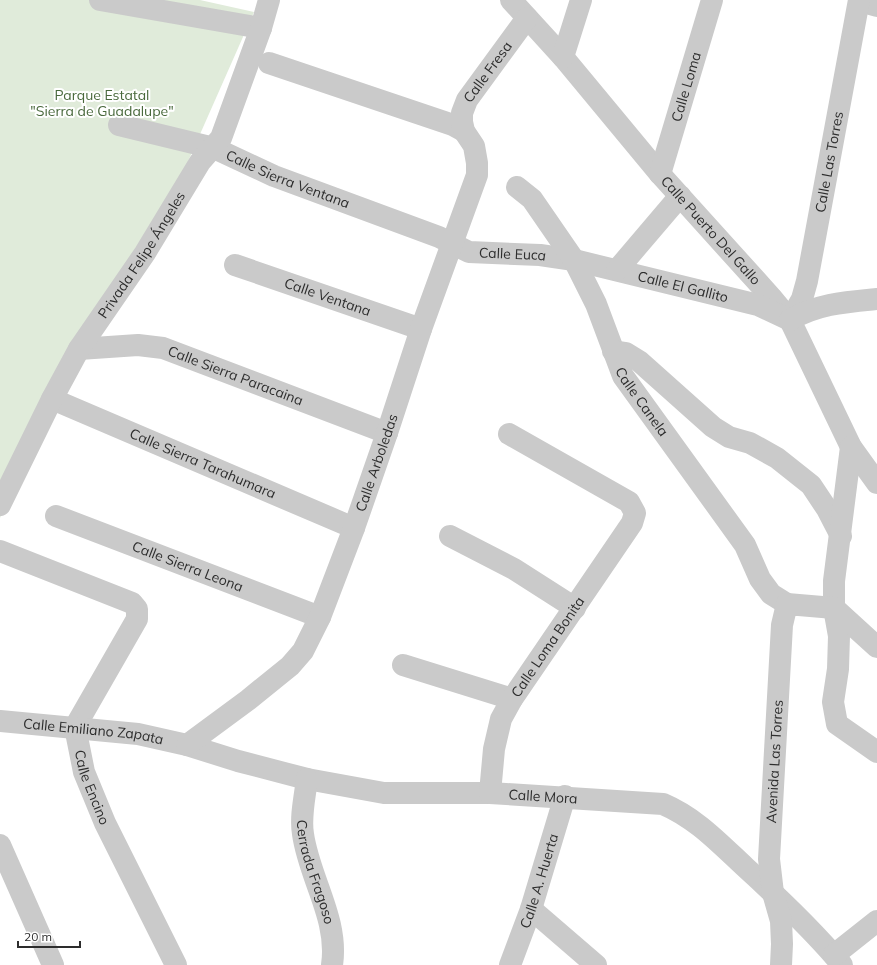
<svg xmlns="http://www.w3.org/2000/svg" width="877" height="965" font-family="Mulish,sans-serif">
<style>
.green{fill:#e0ebda}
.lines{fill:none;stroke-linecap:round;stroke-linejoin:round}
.minor{stroke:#cacaca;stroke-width:22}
.labels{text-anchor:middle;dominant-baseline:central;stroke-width:4;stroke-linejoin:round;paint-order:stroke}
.street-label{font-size:14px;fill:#2d2d2d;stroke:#fff}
.park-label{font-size:14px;fill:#48683b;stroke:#fff}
</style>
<rect width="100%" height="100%" fill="#fff"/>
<polygon class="green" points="0,0 200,0 254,12 163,218 59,395 0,518"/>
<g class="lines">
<g class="minor">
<polyline points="100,0 261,28"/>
<path id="s1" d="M511 0 563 57 660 174 771 297 790 320 851 447 877 483"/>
<polyline points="859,1 877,6"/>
<polyline points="563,57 581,0"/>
<polyline points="269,63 453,125 464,131"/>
<path id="s2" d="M119 125 214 148 274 176 439 237 469 252 540 255 574 260 758 305 790 320"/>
<path id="s3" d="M660 174 712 0"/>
<path id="s4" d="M517 187 532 199 574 260 596 304 623 376 745 545 760 579 771 594 787 604"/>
<path id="s5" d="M235 265 421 329"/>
<polyline points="617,270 680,196"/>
<path id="s6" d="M790 320 802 299 807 281 859 0"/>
<path d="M790 320C817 304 846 302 877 299"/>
<path id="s7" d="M79 349 138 345 163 348 387 433"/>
<polyline points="613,351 626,353 639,361 713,427 729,437 750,443 777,458 811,485 827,509 841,536"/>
<path id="s8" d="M52 399 354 528"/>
<polyline points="851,447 834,581 834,608 839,636 838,669 833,702 837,724 877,752"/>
<path id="s9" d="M0 505 52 399 79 349 145 253 200 162 221 138 261 28 269 0"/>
<path id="s10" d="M56 516 320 617"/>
<polyline points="450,536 514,569 575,608"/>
<path id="s11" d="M0 551 132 603 137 609V619L75 727 84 772 105 823 176 965"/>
<polyline points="403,665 512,699"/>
<path id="s12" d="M0 721 138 734 187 745 238 761 307 779 384 793H490L663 804C696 818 719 843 745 867 779 898 813 930 842 965"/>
<path id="s13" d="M187 745 248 700 290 666 303 651 320 617 354 528 387 433 421 329 477 175V163L474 146 464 131 462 122V113L467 100 527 18"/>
<path id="s14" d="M307 779C305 796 300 817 303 834 309 878 339 919 332 965"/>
<path id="s15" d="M490 793 494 749 501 719 512 699 632 523 635 513 629 502 509 434"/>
<polyline points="0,845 53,965"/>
<polyline points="531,909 596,965"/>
<polyline points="834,955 877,921"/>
<path id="s16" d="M510 965 531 909 565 796"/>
<path id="s17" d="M781 965 782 944 781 921 773 893 769 859 782 625 787 604 834 608 877 647"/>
</g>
</g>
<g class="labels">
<g class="street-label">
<text stroke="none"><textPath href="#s13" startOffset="771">Calle Fresa</textPath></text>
<text stroke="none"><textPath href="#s3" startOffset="91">Calle Loma</textPath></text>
<text stroke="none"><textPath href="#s6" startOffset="164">Calle Las Torres</textPath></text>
<text stroke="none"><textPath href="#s2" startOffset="178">Calle Sierra Ventana</textPath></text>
<text stroke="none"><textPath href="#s1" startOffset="305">Calle Puerto Del Gallo</textPath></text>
<text stroke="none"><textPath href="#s9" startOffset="288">Privada Felipe Ángeles</textPath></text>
<text stroke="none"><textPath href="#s2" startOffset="417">Calle Euca</textPath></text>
<text stroke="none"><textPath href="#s2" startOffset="591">Calle El Gallito</textPath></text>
<text stroke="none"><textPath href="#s5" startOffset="98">Calle Ventana</textPath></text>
<text stroke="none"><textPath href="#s7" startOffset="162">Calle Sierra Paracaina</textPath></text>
<text stroke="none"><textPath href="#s4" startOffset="251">Calle Canela</textPath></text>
<text stroke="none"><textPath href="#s8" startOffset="164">Calle Sierra Tarahumara</textPath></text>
<text stroke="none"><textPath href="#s13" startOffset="352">Calle Arboledas</textPath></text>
<text stroke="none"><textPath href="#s10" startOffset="141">Calle Sierra Leona</textPath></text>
<text stroke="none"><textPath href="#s15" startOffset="161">Calle Loma Bonita</textPath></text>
<text stroke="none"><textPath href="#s12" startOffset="94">Calle Emiliano Zapata</textPath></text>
<text stroke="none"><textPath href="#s17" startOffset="205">Avenida Las Torres</textPath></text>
<text stroke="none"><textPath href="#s11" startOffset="347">Calle Encino</textPath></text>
<text stroke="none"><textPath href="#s12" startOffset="551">Calle Mora</textPath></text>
<text stroke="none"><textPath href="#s14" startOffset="95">Cerrada Fragoso</textPath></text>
<text stroke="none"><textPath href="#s16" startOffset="89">Calle A. Huerta</textPath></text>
</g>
<g class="park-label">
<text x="102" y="95">Parque Estatal<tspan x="102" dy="16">"Sierra de Guadalupe"</tspan></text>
</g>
</g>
<path d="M18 941v6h62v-6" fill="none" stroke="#2d2d2d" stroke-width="2"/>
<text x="24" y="941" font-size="12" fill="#2d2d2d" stroke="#ffffff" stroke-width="3" paint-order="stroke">20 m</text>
</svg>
